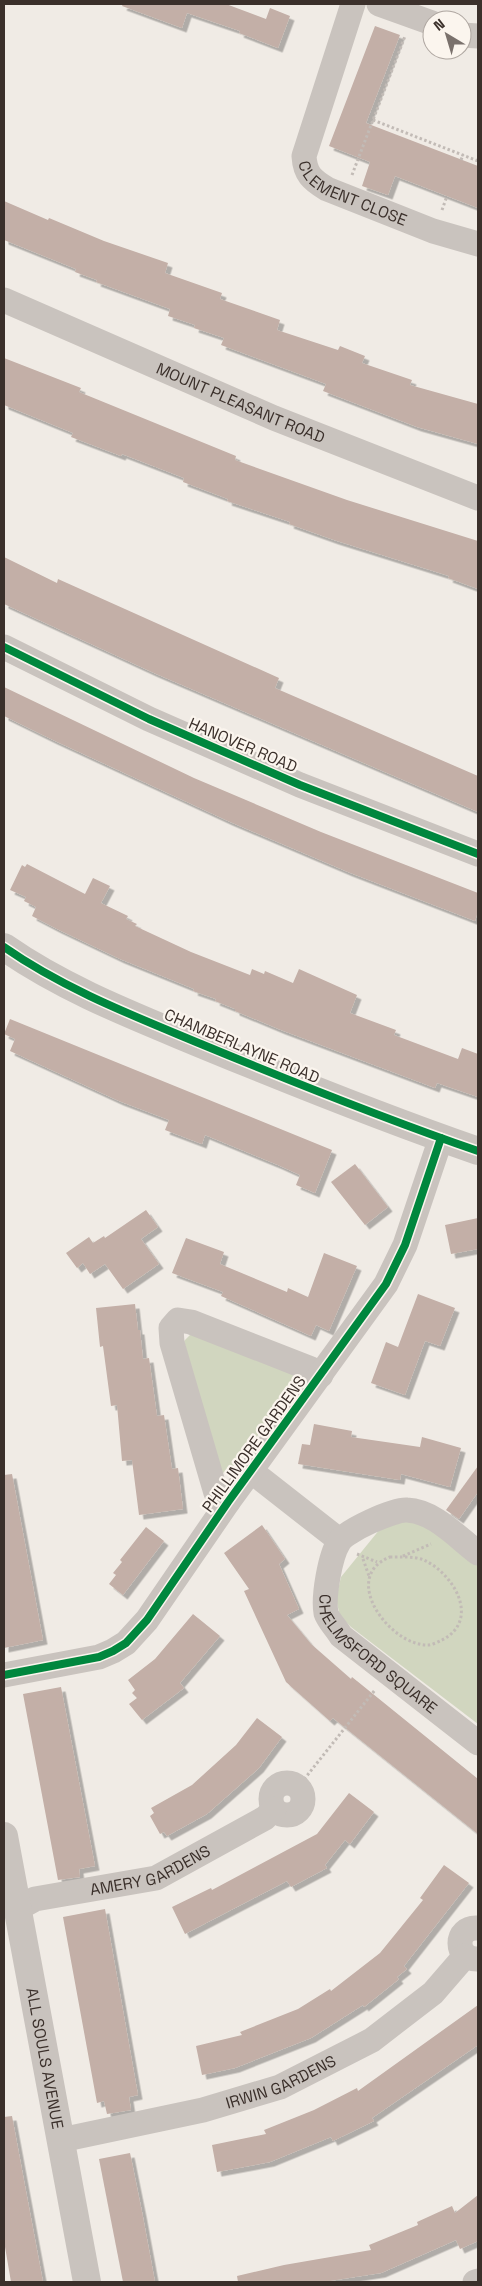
<svg xmlns="http://www.w3.org/2000/svg" width="482" height="2286" font-family="'Space Grotesk',sans-serif">
<style>
.green{fill:#d1d6bf}
.building{fill:#c3afa7;filter:url(#shadow)}
.lines{fill:none;stroke-linecap:round;stroke-linejoin:round}
.path{stroke:#c2bbb6;stroke-width:3;stroke-dasharray:2.5 2.5;stroke-linecap:butt}
.minor{stroke:#c9c3be;stroke-width:25}
.tertiary{stroke:#c9c3be;stroke-width:28}
.cycleway-casing{stroke:#fbf5ee;stroke-width:11}
.cycleway{stroke:#00873e;stroke-width:8}
.labels{text-anchor:middle;dominant-baseline:central;stroke-width:4.5;stroke-linejoin:round;paint-order:stroke}
.street-label{font-size:16px;fill:#3b302b;stroke:#fbf5ee}
</style>
<defs>
<filter id="shadow"><feDropShadow dx="4.5" dy="4.5" stdDeviation="0" flood-color="#0004"/></filter>
</defs>
<rect width="100%" height="100%" fill="#f0ebe5"/>
<g class="green">
<polygon points="190,1335 198,1335 293,1373 297,1381 233,1470 226,1474 219,1470 184,1341"/>
<polygon points="400,1519 422,1521 478,1564 478,1724 351,1627 340,1616 336,1599 341,1577 380,1529"/>
</g>
<g class="building">
<polygon points="123,4 226,4 266,19 270,8 290,16 278,48 239,33 240,31 187,13 182,28 122,6"/>
<polygon points="375,26 400,35 366,123 478,166 478,208 395,176 388,195 362,186 370,162 329,146"/>
<polygon points="4,201 48,220 49,218 104,241 168,263 165,273 222,293 220,299 280,320 277,330 338,350 340,346 365,356 362,363 412,380 410,385 478,404 478,444 417,427 323,391 326,384 221,345 224,338 194,328 195,325 168,316 170,309 96,282 97,280 75,272 76,269 4,240"/>
<polygon points="4,358 81,388 79,392 236,456 235,460 347,500 478,541 478,589 448,578 449,576 334,540 289,524 290,522 227,501 228,499 183,482 184,478 122,454 121,456 71,437 73,433 4,405"/>
<polygon points="4,557 57,583 58,579 279,678 275,688 478,776 478,812 154,673 4,604"/>
<polygon points="4,687 194,778 321,832 478,893 478,911 475,921 348,872 228,821 53,740 4,716"/>
<polygon points="27,864 85,894 93,878 110,886 101,903 128,916 126,919 137,924 135,926 191,952 250,975 252,969 264,974 265,971 293,983 299,969 357,995 350,1013 396,1030 394,1035 458,1059 462,1048 478,1054 478,1097 437,1083 435,1088 281,1030 235,1011 235,1009 215,1001 216,999 193,991 194,989 120,959 57,929 32,916 36,907 24,901 26,897 10,890 22,865 25,867"/>
<polygon points="10,1019 332,1150 315,1193 296,1185 300,1175 278,1165 205,1135 202,1144 165,1130 169,1120 119,1101 10,1051 15,1039 4,1034"/>
<polygon points="355,1164 388,1207 365,1225 331,1182"/>
<polygon points="146,1210 158,1227 141,1239 159,1264 123,1289 105,1264 90,1274 83,1263 77,1268 66,1253 89,1237 93,1243 104,1236 105,1238"/>
<polygon points="478,1218 478,1249 451,1254 445,1225"/>
<polygon points="186,1238 224,1252 220,1264 287,1292 288,1288 308,1297 324,1253 357,1266 329,1331 316,1325 311,1336 221,1296 223,1292 172,1273"/>
<polygon points="418,1294 455,1308 440,1346 425,1341 405,1395 371,1383 386,1342 398,1347"/>
<polygon points="135,1304 138,1330 140,1330 143,1359 149,1358 157,1416 164,1415 172,1469 178,1468 183,1509 139,1515 132,1460 122,1461 117,1405 111,1406 103,1346 100,1347 96,1308"/>
<polygon points="314,1424 352,1431 351,1437 420,1447 422,1437 461,1448 450,1487 401,1474 400,1480 298,1464 302,1444 310,1445"/>
<polygon points="478,1466 478,1492 459,1519 446,1510"/>
<polygon points="12,1474 43,1640 4,1648 4,1475"/>
<polygon points="262,1525 285,1559 279,1564 299,1609 287,1615 311,1644 351,1679 352,1677 478,1779 478,1834 333,1718 330,1721 286,1682 244,1591 249,1589 224,1553"/>
<polygon points="146,1527 164,1541 123,1595 109,1584 116,1575 113,1573 122,1562 120,1560"/>
<polygon points="193,1614 220,1636 180,1683 184,1688 142,1720 129,1704 137,1698 132,1693 135,1690 128,1680 155,1659"/>
<polygon points="61,1687 95,1866 79,1869 80,1877 58,1880 23,1694"/>
<polygon points="257,1718 282,1737 259,1768 207,1814 167,1836 164,1832 160,1834 150,1816 154,1813 151,1808 192,1785 236,1745"/>
<polygon points="349,1793 374,1812 350,1844 345,1840 325,1865 327,1868 291,1887 287,1881 185,1934 172,1907 211,1888 212,1890 317,1834"/>
<polygon points="444,1865 469,1883 404,1966 407,1969 397,1977 399,1979 364,2007 363,2005 311,2038 235,2068 202,2075 196,2046 242,2035 240,2032 298,2009 330,1989 331,1991 380,1953 423,1900 420,1898"/>
<polygon points="105,1909 138,2095 129,2097 131,2110 107,2114 104,2101 97,2103 63,1917"/>
<polygon points="478,2005 478,2045 372,2118 374,2121 333,2141 331,2137 270,2162 217,2172 212,2145 266,2134 264,2130 314,2110 357,2088 358,2091"/>
<polygon points="12,2116 25,2186 43,2282 11,2282 4,2241 4,2117"/>
<polygon points="130,2153 142,2212 155,2282 123,2282 99,2159"/>
<polygon points="478,2195 478,2241 460,2249 456,2240 381,2273 323,2282 238,2282 237,2276 284,2265 371,2250 369,2245 418,2225 417,2222 452,2206 455,2213"/>
</g>
<g class="lines">
<g class="path">
<polyline points="373,120 478,161"/>
<polyline points="461,160 463,155"/>
<polyline points="352,175 405,36"/>
<polyline points="442,210 447,196"/>
<polyline points="357,1554 377,1562"/>
<polyline points="403,1556 431,1544"/>
<path d="M390 1557C400 1557 414 1556 424 1560 454 1574 481 1620 442 1640 438 1642 432 1645 428 1645 390 1646 339 1577 390 1557Z"/>
<polyline points="363,1559 369,1576"/>
<polyline points="298,1787 375,1690"/>
</g>
<g class="minor">
<path id="s1" d="M353 4 304 156C305 174 312 180 327 189L433 231 478 244"/>
<polyline points="379,4 432,23"/>
<polyline points="462,35 478,36"/>
<path id="s2" d="M4 300 274 418 478 498"/>
<polyline points="4,647 149,719 300,785 478,854"/>
<polyline points="251,1471 339,1540"/>
<polyline points="228,1502 216,1493 172,1343 171,1328 178,1320 191,1322 311,1369 321,1375"/>
<path id="s3" d="M478 1553C458 1538 434 1511 407 1510 394 1509 345 1531 339 1542 330 1556 323 1597 326 1613 328 1620 337 1629 341 1636L478 1743"/>
<polyline points="4,1675 99,1657 113,1651 126,1643 147,1620 228,1502 386,1284 405,1245 441,1138"/>
<circle cx="287" cy="1799" r="16"/>
<path id="s4" d="M17 1909 35 1899 156 1878 265 1818 274 1809"/>
<path d="M478 1928C454 1926 454 1960 478 1959"/>
<path id="s5" d="M61 2140 203 2110 280 2087 372 2040 433 1993 465 1956"/>
<polyline points="475,2282 478,2281"/>
</g>
<g class="tertiary">
<path d="M4 947C64 989 134 1016 201 1044 293 1082 385 1119 478 1151"/>
<path id="s6" d="M4 1836 87 2282"/>
</g>
<g class="cycleway-casing">
<g id="cycleway">
<polyline points="4,647 149,719 300,785 478,854"/>
<path d="M4 947C64 989 134 1016 201 1044 293 1082 385 1119 478 1151"/>
<polyline points="4,1675 99,1657 113,1651 126,1643 147,1620 228,1502 386,1284 405,1245 441,1138"/>
</g>
</g>
<use href="#cycleway" class="cycleway"/>
</g>
<g class="labels">
<g class="street-label">
<text stroke="none"><textPath href="#s1" startOffset="226">CLEMENT CLOSE</textPath></text>
<text stroke="none"><textPath href="#s2" startOffset="258">MOUNT PLEASANT ROAD</textPath></text>
<text transform="translate(243 745) rotate(23)">HANOVER ROAD</text>
<text transform="translate(242 1046) rotate(23)">CHAMBERLAYNE ROAD</text>
<text transform="translate(254 1444) rotate(-54)">PHILLIMORE GARDENS</text>
<text stroke="none"><textPath href="#s3" startOffset="298">CHELMSFORD SQUARE</textPath></text>
<text stroke="none"><textPath href="#s4" startOffset="140">AMERY GARDENS</textPath></text>
<text stroke="none"><textPath href="#s6" startOffset="226">ALL SOULS AVENUE</textPath></text>
<text stroke="none"><textPath href="#s5" startOffset="228">IRWIN GARDENS</textPath></text>
</g>
</g>
<rect width="482" height="2286" fill="none" stroke="#3b302b" stroke-width="10"/>
<g transform="translate(447 35) rotate(322)"><circle r="24" fill="#fbf5ee" stroke="#aea6a0"/>
<path d="M0-4L9 19L0 12L-9 19Z" fill="#7a716c"/>
<text y="-8" font-size="14" font-weight="bold" text-anchor="middle" fill="#3b302b">N</text>
</g>
</svg>
